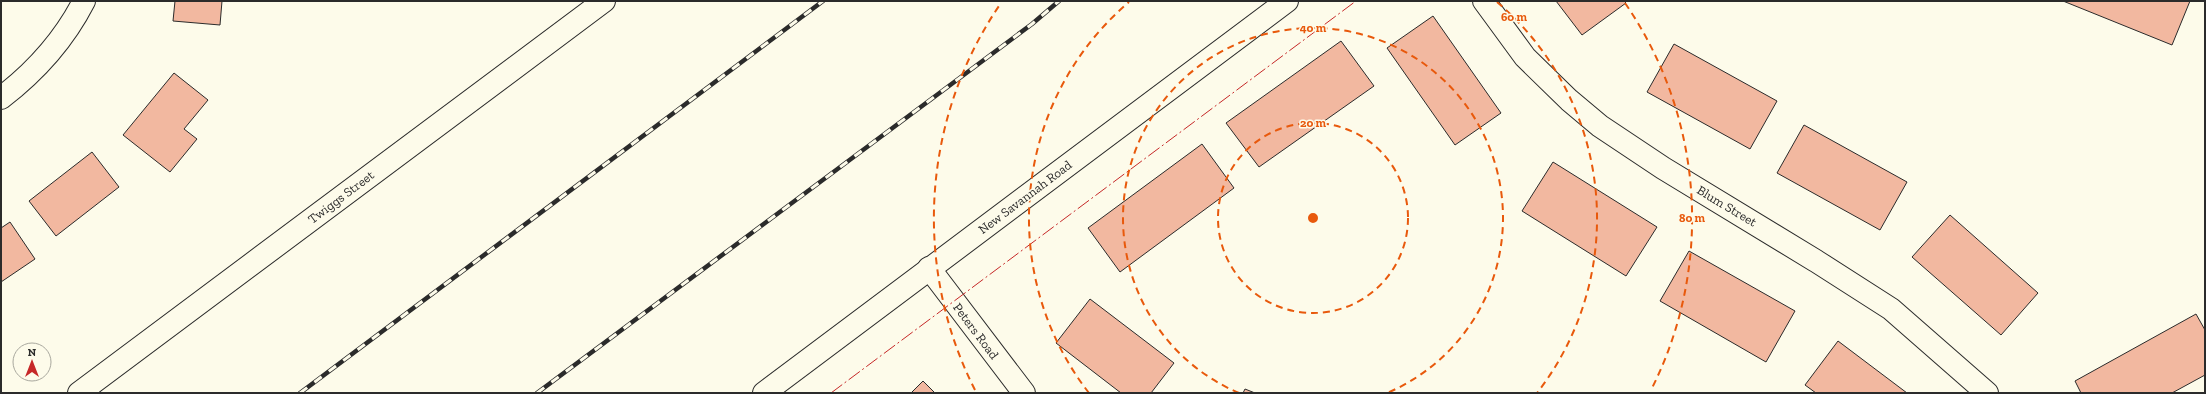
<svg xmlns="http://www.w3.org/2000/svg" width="2206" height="394" font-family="'Zilla Slab',serif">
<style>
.building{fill:#f2b8a0;stroke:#2b2b2b}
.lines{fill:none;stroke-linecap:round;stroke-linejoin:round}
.minor-casing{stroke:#2b2b2b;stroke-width:24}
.secondary-casing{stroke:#2b2b2b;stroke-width:24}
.minor{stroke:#fdfbea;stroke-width:22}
.secondary{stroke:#fdfbea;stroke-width:22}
.rail-casing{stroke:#2b2b2b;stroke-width:4.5}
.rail{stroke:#fdfbea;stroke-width:3;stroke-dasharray:9;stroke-linecap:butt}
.power{stroke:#c62828;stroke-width:1;stroke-dasharray:14 3 2 3;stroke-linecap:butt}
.ring{fill:none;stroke:#e8590c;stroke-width:2;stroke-dasharray:7 5}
.labels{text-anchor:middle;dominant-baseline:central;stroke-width:3;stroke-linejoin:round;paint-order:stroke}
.street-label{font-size:13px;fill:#2b2b2b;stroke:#fdfbea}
.centre{fill:#e8590c;stroke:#fdfbea;stroke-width:2}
.ring-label{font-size:12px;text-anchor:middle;font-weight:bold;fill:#e8590c;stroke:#fdfbea;stroke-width:3;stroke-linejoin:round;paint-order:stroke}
</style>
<rect width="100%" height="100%" fill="#fdfbea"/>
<g class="building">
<polygon points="175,1 222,1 220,25 173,21"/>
<polygon points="1556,1 1624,1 1626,3 1582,35"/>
<polygon points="2063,1 2190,1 2172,45"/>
<polygon points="1433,16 1501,113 1455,145 1387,48"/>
<polygon points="1341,41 1374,86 1259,167 1226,123"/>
<polygon points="1674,44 1777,101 1750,149 1647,92"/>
<polygon points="174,73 208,100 184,129 197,139 170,172 123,135"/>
<polygon points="1804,125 1907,182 1880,230 1777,173"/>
<polygon points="1202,144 1234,188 1120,272 1088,228"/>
<polygon points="92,152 119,187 56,236 29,201"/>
<polygon points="1553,162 1657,227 1626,276 1522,211"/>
<polygon points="1950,215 2038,293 2001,335 1912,257"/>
<polygon points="10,222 35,259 1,282 1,228"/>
<polygon points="1689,251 1795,311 1766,362 1660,301"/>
<polygon points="1090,299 1174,363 1151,393 1121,393 1056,343"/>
<polygon points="2196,314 2205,330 2205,375 2172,393 2081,393 2075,381"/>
<polygon points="1838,341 1907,393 1816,393 1805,385"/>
<polygon points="923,381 935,393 911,393"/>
<polygon points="1245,389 1255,393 1243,393"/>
</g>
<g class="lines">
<g class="minor-casing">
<g id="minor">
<polyline points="1484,1 1525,57 1569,100 1600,126 1663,168 1816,261 1891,309 1987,393"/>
<path d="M1 98C35 72 64 40 84 1"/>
<polyline points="929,268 1024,393"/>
<polyline points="764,393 1287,1"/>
</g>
</g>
<g class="secondary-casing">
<polyline id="secondary" points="79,393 604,1"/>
</g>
<use href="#minor" class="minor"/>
<use href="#secondary" class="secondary"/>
<g class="rail-casing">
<g id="rail">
<polyline points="300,393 823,1"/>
<polyline points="537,393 1032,24 1059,1"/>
</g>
</g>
<use href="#rail" class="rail"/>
<polyline class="power" points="831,393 1356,1"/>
</g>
<g class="ring">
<circle cx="1313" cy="218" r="95"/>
<path d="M1239 393A190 190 0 1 1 1387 393"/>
<path d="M1089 393A284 284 0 0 1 1129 2M1497 2A284 284 0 0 1 1537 393"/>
<path d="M975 390A379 379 0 0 1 1001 3M1625 3A379 379 0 0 1 1651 390"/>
</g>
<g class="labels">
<g class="street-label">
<text transform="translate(341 197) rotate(-37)">Twiggs Street</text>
<text transform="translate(1025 197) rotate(-37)">New Savannah Road</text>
<text transform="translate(1727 206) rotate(31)">Blum Street</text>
<text transform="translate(976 331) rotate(53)">Peters Road</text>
</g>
</g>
<circle cx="1313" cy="218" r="6" class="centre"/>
<g class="ring-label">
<text x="1514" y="21">60 m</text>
<text x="1313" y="32">40 m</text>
<text x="1313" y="127">20 m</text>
<text x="1692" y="222">80 m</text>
</g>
<rect width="2206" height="394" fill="none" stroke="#2b2b2b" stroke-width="4"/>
<g transform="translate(32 362)"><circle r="19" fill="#fdfbea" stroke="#a9a89e"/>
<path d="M0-3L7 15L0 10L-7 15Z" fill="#c62828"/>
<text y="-6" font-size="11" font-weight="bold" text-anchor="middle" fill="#2b2b2b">N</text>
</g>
</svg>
